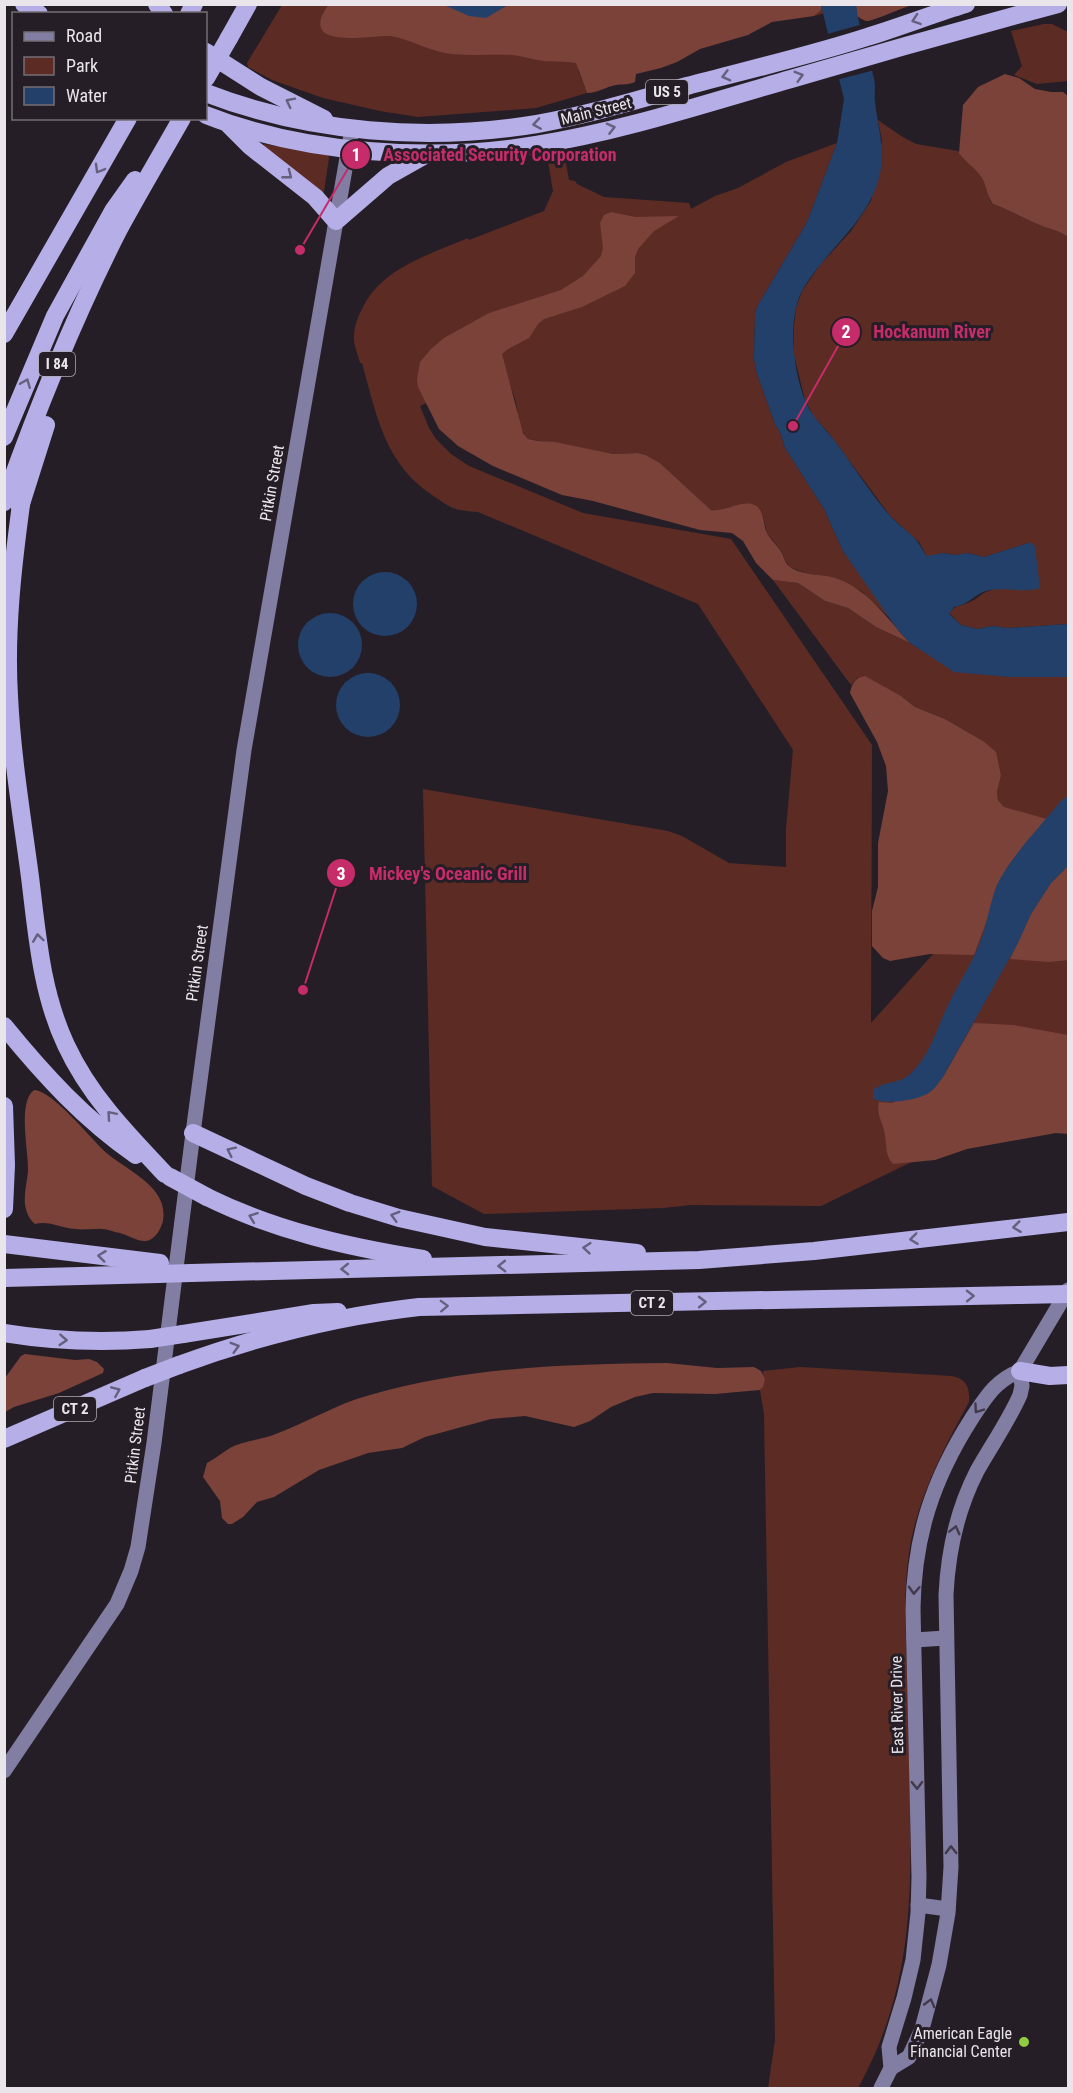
<svg xmlns="http://www.w3.org/2000/svg" width="1073" height="2093" font-family="'Roboto Condensed',sans-serif">
<style>
.green{fill:#5c2c24}
.forest{fill:#7a4239}
.water{fill:#224069}
.pier{fill:#261e27}
.lines{fill:none;stroke-linecap:round;stroke-linejoin:round}
.secondary{stroke:#827da2;stroke-width:15}
.highway{stroke:#b5aee7;stroke-width:18}
.highway-bridge{stroke:#b5aee7;stroke-width:18}
.oneway{stroke:#665f7d}
.oneway2{stroke:#423a4c}
.poi-dot{fill:#91cd40;stroke:#261e27;stroke-width:2}
.labels{text-anchor:middle;dominant-baseline:central;stroke-width:6;stroke-linejoin:round;paint-order:stroke}
.shield{fill:#261e27;stroke:#afa9b0;stroke-width:1.5}
.shield-label{font-size:15px;font-weight:bold;fill:#eae5eb}
.street-label{font-size:16px;fill:#eae5eb;stroke:#261e27}
.poi-label{font-size:16px;fill:#eae5eb;stroke:#261e27;text-anchor:end}
.leader{fill:none;stroke:#c62c69;stroke-width:2}
.callout-dot{fill:#c62c69;stroke:#261e27;stroke-width:2}
.mark-label{font-size:18px;text-anchor:middle;font-weight:bold;fill:#fff}
.callout-label{font-size:18px;text-anchor:middle;font-weight:bold;fill:#c62c69;stroke:#261e27;stroke-width:6;stroke-linejoin:round;paint-order:stroke}
</style>
<rect width="100%" height="100%" fill="#261e27"/>
<g class="green">
<polygon points="838,4 840,9 814,16 812,7 578,70 587,93 536,108 418,117 380,111 323,98 272,80 248,67 247,63 282,5 329,5 322,15 345,5"/>
<polygon points="1044,24 1052,24 1068,32 1068,81 1037,84 1014,75 1022,66 1011,31"/>
<path d="M878 120 901 136 916 144 958 151 980 174 986 185 990 201 993 204C1009 210 1022 217 1037 224 1048 229 1059 230 1068 237V624L1008 628 993 626 977 629 961 625 949 613C955 605 961 606 970 602 979 598 982 592 992 590L1028 543 984 557 967 553 955 555 943 553 927 557 919 542 891 517 828 432 814 417 805 400 794 355V327L796 308 802 291 820 265 851 231 871 201 882 141Z"/>
<path d="M837 143 807 222 758 305 755 313 754 359 757 374 775 424 780 432 785 448 824 509 843 551 892 620 860 590 838 579 805 573 790 567 785 560 782 552 767 533 763 516 744 504 720 511 711 510 660 463 646 455 638 453 613 454 528 439C518 428 519 417 516 403 513 391 507 379 504 366L420 406 429 428 436 439 451 454 469 466 583 513 731 539 872 745 871 1023 989 892 1004 807 998 800 997 792 1001 776 983 741 945 719 915 707 901 696 857 678 851 685 773 580 798 583 825 601 848 608 876 627 910 643 954 671 1009 677H1068V1108L1004 1117 821 1206 691 1205 663 1208 484 1214 432 1186 423 789 668 831 682 836 729 863 786 867V829L793 750 698 604 478 512C470 511 458 511 451 507 446 505 440 500 435 497 385 465 377 417 362 363H360C358 356 355 348 354 341 353 330 357 318 362 309 381 268 429 255 468 238L469 240 544 211 553 191 547 155 564 152 569 180 575 181 577 184 604 197 689 203 691 209 715 196 738 188 786 162Z"/>
<polygon points="264,144 328,155 329,158 323,198 263,147"/>
<path d="M800 1367 952 1376C967 1379 970 1388 969 1402 943 1450 917 1498 909 1553 903 1592 906 1632 907 1671 908 1715 909 1758 910 1802 912 1907 910 1994 858 2088H768L775 2040 764 1414 760 1390 763 1387V1371Z"/>
</g>
<g class="forest">
<path d="M329 4 821 5V10L814 16 772 22 748 35 700 49 677 62 661 68 636 74 635 82C628 85 623 84 616 85 605 87 598 93 587 93L576 63C565 61 555 62 544 61 533 60 523 56 512 55 492 54 472 56 452 54 430 52 411 39 390 36 375 35 332 44 322 30 317 21 324 11 329 4Z"/>
<path d="M856 5H913C903 7 872 22 866 21 863 20 860 18 857 16Z"/>
<path d="M1005 74 1019 78 1035 89 1051 92H1063L1068 96V237C1059 230 1048 229 1037 224 1022 217 1009 210 993 204 987 197 987 186 982 178 976 168 965 162 959 153L963 105 978 87Z"/>
<path d="M611 212 635 217 679 216 654 231 638 249 635 257V273L625 286 582 307 544 319 538 324 529 338 508 349 502 354 523 433 528 439 538 441 555 442 613 454 638 453 646 455 660 463 711 510C725 512 739 501 752 504 764 507 763 522 766 531 769 538 776 544 780 550 784 555 784 562 789 566 803 577 823 573 838 579 869 590 889 621 910 643L876 627 848 608 825 601 798 583 773 580 756 563 743 541 732 533 700 530 593 501 562 495 493 466 458 446 439 429 418 387 417 379 420 362 431 349 444 338 489 313 561 290 583 276 601 256 603 248 600 223 604 215Z"/>
<path d="M865 676 901 696 915 707 945 719 983 741 996 752 1001 776 997 792 998 800 1004 807 1047 819 1006 869 974 955 930 954 890 961 883 958 872 946V911L878 887V843L888 791 886 766 877 742 850 693C852 683 855 678 865 676Z"/>
<polygon points="1068,866 1068,960 1049,962 1010,959 1031,914 1051,883"/>
<path d="M974 1023 1013 1025 1068 1035V1134L1056 1133 967 1149 935 1160 893 1164C885 1155 887 1148 885 1136 884 1122 876 1117 879 1102L892 1103 943 1077Z"/>
<path d="M34 1090C54 1091 92 1141 109 1155 130 1172 169 1188 163 1221 161 1229 155 1240 146 1241 138 1242 128 1235 120 1233 113 1232 105 1228 97 1229 90 1229 82 1230 75 1229 61 1228 48 1220 35 1224 29 1219 26 1212 25 1204 24 1193 27 1182 28 1171 29 1152 17 1102 34 1090Z"/>
<polygon points="25,1354 75,1360 89,1359 97,1362 104,1369 103,1373 59,1393 14,1407 5,1412 5,1378 21,1356"/>
<path d="M667 1363 717 1368 754 1367 761 1371 765 1379 763 1387 760 1390 715 1394 653 1393 635 1397 611 1407 590 1421 574 1427 525 1416 491 1419 425 1437 402 1448 368 1453 319 1470 274 1497 257 1502 243 1517 232 1524H228L222 1518 220 1501 203 1477 207 1463C216 1458 222 1453 230 1448 242 1441 260 1440 273 1435 306 1423 336 1404 370 1395 466 1367 567 1364 667 1363Z"/>
</g>
<g class="water">
<polygon points="444,5 508,5 486,18 469,16"/>
<path d="M821 5H856C859 30 869 54 874 79 876 87 874 94 875 102 878 128 886 151 879 178 867 223 826 250 803 289 787 317 793 371 805 400 811 416 824 427 834 440 853 465 870 493 891 517 899 526 910 532 917 541 921 546 923 552 927 556L943 553 955 555 967 553 984 557 1028 543H1032L1035 547 1040 588C1023 594 999 585 983 592 972 597 967 605 954 607L949 614 961 625 977 629 993 626 1008 628 1068 624V677H1009L954 672 910 643 897 629 843 551 824 509 785 448 780 432 775 424 757 374 754 359 755 313 758 305 807 222 837 143 844 99Z"/>
<circle cx="385" cy="604" r="32"/>
<circle cx="330" cy="645" r="32"/>
<circle cx="368" cy="705" r="32"/>
<path d="M1068 796V866L1051 883 1031 914 1018 943 943 1077C939 1082 935 1089 930 1092 920 1100 883 1106 873 1098V1090C884 1081 900 1084 910 1074 931 1055 937 1027 949 1003 960 981 974 960 982 937 988 920 990 902 997 885 1009 859 1042 824 1061 801Z"/>
</g>
<polygon class="pier" points="863,24 875,70 836,80 824,35"/>
<g class="lines">
<g class="secondary">
<polyline points="914,1640 946,1638"/>
<polyline points="4,1771 117,1604 131,1571 138,1547 154,1443 193,1133 244,750 352,129"/>
<polyline points="918,1905 948,1909"/>
<path d="M891 2068 909 2057 922 2029 939 1965 948 1913 951 1867 946 1595C948 1552 957 1510 977 1471 991 1446 1008 1422 1020 1395L1022 1386 1020 1371 1068 1290"/>
<path d="M881 2088 891 2068 889 2047 904 1998 913 1960 918 1913 919 1877 913 1609C914 1536 933 1479 972 1418 986 1397 996 1380 1020 1371"/>
</g>
<g class="highway">
<polyline points="24,4 39,14"/>
<polyline points="157,4 164,14"/>
<polyline points="189,14 194,4"/>
<polyline points="229,38 248,4"/>
<polyline points="206,52 261,87 324,119"/>
<path d="M206 93C309 133 428 142 537 124 588 115 637 100 687 86 747 70 808 56 867 37 900 27 933 14 966 4"/>
<path d="M206 115C304 154 432 162 536 145 623 131 707 103 791 79 879 53 968 28 1058 4"/>
<polyline points="229,125 250,146 315,197 336,221 388,176 427,154"/>
<polyline points="4,334 128,118"/>
<polyline points="4,437 55,316 113,211 135,180"/>
<path d="M22 497C13 563 5 630 9 696 12 757 22 817 30 877 37 933 41 992 66 1045 89 1095 127 1134 165 1174"/>
<path d="M4 502C37 409 74 317 119 229 139 192 161 155 182 118"/>
<polyline points="20,507 46,425"/>
<path d="M4 1026C43 1074 85 1120 136 1155"/>
<polyline points="4,1106 6,1165 4,1209"/>
<polyline points="193,1133 306,1186 350,1203 399,1218 485,1237 637,1253"/>
<path d="M207 1197C276 1231 348 1247 423 1259"/>
<polyline points="4,1244 160,1263"/>
<polyline points="191,1273 699,1260 814,1251 1068,1222"/>
<polyline points="4,1278 158,1274"/>
<path d="M4 1333C53 1341 102 1343 150 1339"/>
<polyline points="183,1334 314,1313 338,1312"/>
<path d="M179 1365C256 1337 338 1316 419 1307L1020 1295"/>
<polyline points="1020,1371 1050,1376 1068,1375"/>
<polyline points="4,1439 145,1378"/>
</g>
<g class="highway-bridge">
<polyline points="206,78 229,38"/>
<polyline points="170,1177 207,1197"/>
<polyline points="158,1274 191,1273"/>
<polyline points="1020,1295 1068,1294"/>
<polyline points="150,1339 183,1334"/>
<polyline points="145,1378 179,1365"/>
</g>
</g>
<defs><path id="oneway-chevron" d="M-2-3.5L2.5 0L-2 3.5" fill="none" stroke-width="1.6" stroke-linecap="round" stroke-linejoin="round" transform="scale(1.5)"/></defs>
<g class="oneway">
<use href="#oneway-chevron" transform="translate(916 20) rotate(161)"/>
<use href="#oneway-chevron" transform="translate(726 76) rotate(165)"/>
<use href="#oneway-chevron" transform="translate(799 76) rotate(-16)"/>
<use href="#oneway-chevron" transform="translate(290 102) rotate(-153)"/>
<use href="#oneway-chevron" transform="translate(537 124) rotate(171)"/>
<use href="#oneway-chevron" transform="translate(611 128) rotate(-14)"/>
<use href="#oneway-chevron" transform="translate(99 169) rotate(120)"/>
<use href="#oneway-chevron" transform="translate(288 175) rotate(38)"/>
<use href="#oneway-chevron" transform="translate(26 383) rotate(-68)"/>
<use href="#oneway-chevron" transform="translate(38 938) rotate(-98)"/>
<use href="#oneway-chevron" transform="translate(111 1115) rotate(-131)"/>
<use href="#oneway-chevron" transform="translate(231 1151) rotate(-154)"/>
<use href="#oneway-chevron" transform="translate(395 1216) rotate(-164)"/>
<use href="#oneway-chevron" transform="translate(253 1217) rotate(-159)"/>
<use href="#oneway-chevron" transform="translate(1017 1227) rotate(173)"/>
<use href="#oneway-chevron" transform="translate(914 1239) rotate(173)"/>
<use href="#oneway-chevron" transform="translate(587 1248) rotate(-175)"/>
<use href="#oneway-chevron" transform="translate(102 1256) rotate(-173)"/>
<use href="#oneway-chevron" transform="translate(502 1266) rotate(179)"/>
<use href="#oneway-chevron" transform="translate(345 1269) rotate(179)"/>
<use href="#oneway-chevron" transform="translate(970 1296) rotate(-1)"/>
<use href="#oneway-chevron" transform="translate(702 1302) rotate(-1)"/>
<use href="#oneway-chevron" transform="translate(444 1306) rotate(-2)"/>
<use href="#oneway-chevron" transform="translate(63 1340) rotate(4)"/>
<use href="#oneway-chevron" transform="translate(235 1347) rotate(-16)"/>
<use href="#oneway-chevron" transform="translate(116 1391) rotate(-23)"/>
</g>
<g class="oneway2">
<use href="#oneway-chevron" transform="translate(978 1409) rotate(125)"/>
<use href="#oneway-chevron" transform="translate(955 1530) rotate(-76)"/>
<use href="#oneway-chevron" transform="translate(914 1590) rotate(92)"/>
<use href="#oneway-chevron" transform="translate(917 1785) rotate(89)"/>
<use href="#oneway-chevron" transform="translate(951 1850) rotate(-91)"/>
<use href="#oneway-chevron" transform="translate(930 2003) rotate(-75)"/>
</g>
<circle class="poi-dot" cx="1024" cy="2042" r="6"/>
<g class="labels">
<g class="shield">
<rect x="646" y="80" width="42" height="24" rx="4.5"/>
<rect x="39" y="352" width="36" height="24" rx="4.5"/>
<rect x="631" y="1291" width="42" height="24" rx="4.5"/>
<rect x="54" y="1397" width="42" height="24" rx="4.5"/>
</g>
<g class="shield-label">
<text x="667" y="92">US 5</text>
<text x="57" y="364">I 84</text>
<text x="652" y="1303">CT 2</text>
<text x="75" y="1409">CT 2</text>
</g>
<g class="street-label">
<text transform="translate(596 111) rotate(-14)">Main Street</text>
<text transform="translate(272 483) rotate(-80)">Pitkin Street</text>
<text transform="translate(197 963) rotate(-82)">Pitkin Street</text>
<text transform="translate(135 1445) rotate(-83)">Pitkin Street</text>
<text transform="translate(897 1705) rotate(-91)">East River Drive</text>
</g>
<g class="poi-label">
<text x="1012" y="2033">American Eagle<tspan x="1012" dy="18">Financial Center</tspan></text>
</g>
</g>
<path class="leader" d="M300 250L356 155M793 426L846 332M303 990L341 873"/>
<g class="callout-dot">
<circle cx="300" cy="250" r="6"/>
<circle cx="793" cy="426" r="6"/>
<circle cx="303" cy="990" r="6"/>
<circle cx="356" cy="155" r="15"/>
<circle cx="846" cy="332" r="15"/>
<circle cx="341" cy="873" r="15"/>
</g>
<g class="mark-label">
<text x="356" y="161">1</text>
<text x="846" y="338">2</text>
<text x="341" y="880">3</text>
</g>
<g class="callout-label">
<text x="500" y="161">Associated Security Corporation</text>
<text x="932" y="338">Hockanum River</text>
<text x="448" y="880">Mickey's Oceanic Grill</text>
</g>
<rect width="1073" height="2093" fill="none" stroke="#eae5eb" stroke-width="12"/>
<rect x="12" y="12" width="195" height="108" fill="#261e27" stroke="#746e75" stroke-width="1.5"/>
<rect x="24" y="32" width="30" height="9" fill="#827da2" stroke="#746e75" stroke-width="1.5"/>
<text x="66" y="42" font-size="18" fill="#eae5eb">Road</text>
<rect x="24" y="57" width="30" height="18" fill="#5c2c24" stroke="#746e75" stroke-width="1.5"/>
<text x="66" y="72" font-size="18" fill="#eae5eb">Park</text>
<rect x="24" y="87" width="30" height="18" fill="#224069" stroke="#746e75" stroke-width="1.5"/>
<text x="66" y="102" font-size="18" fill="#eae5eb">Water</text>
</svg>
